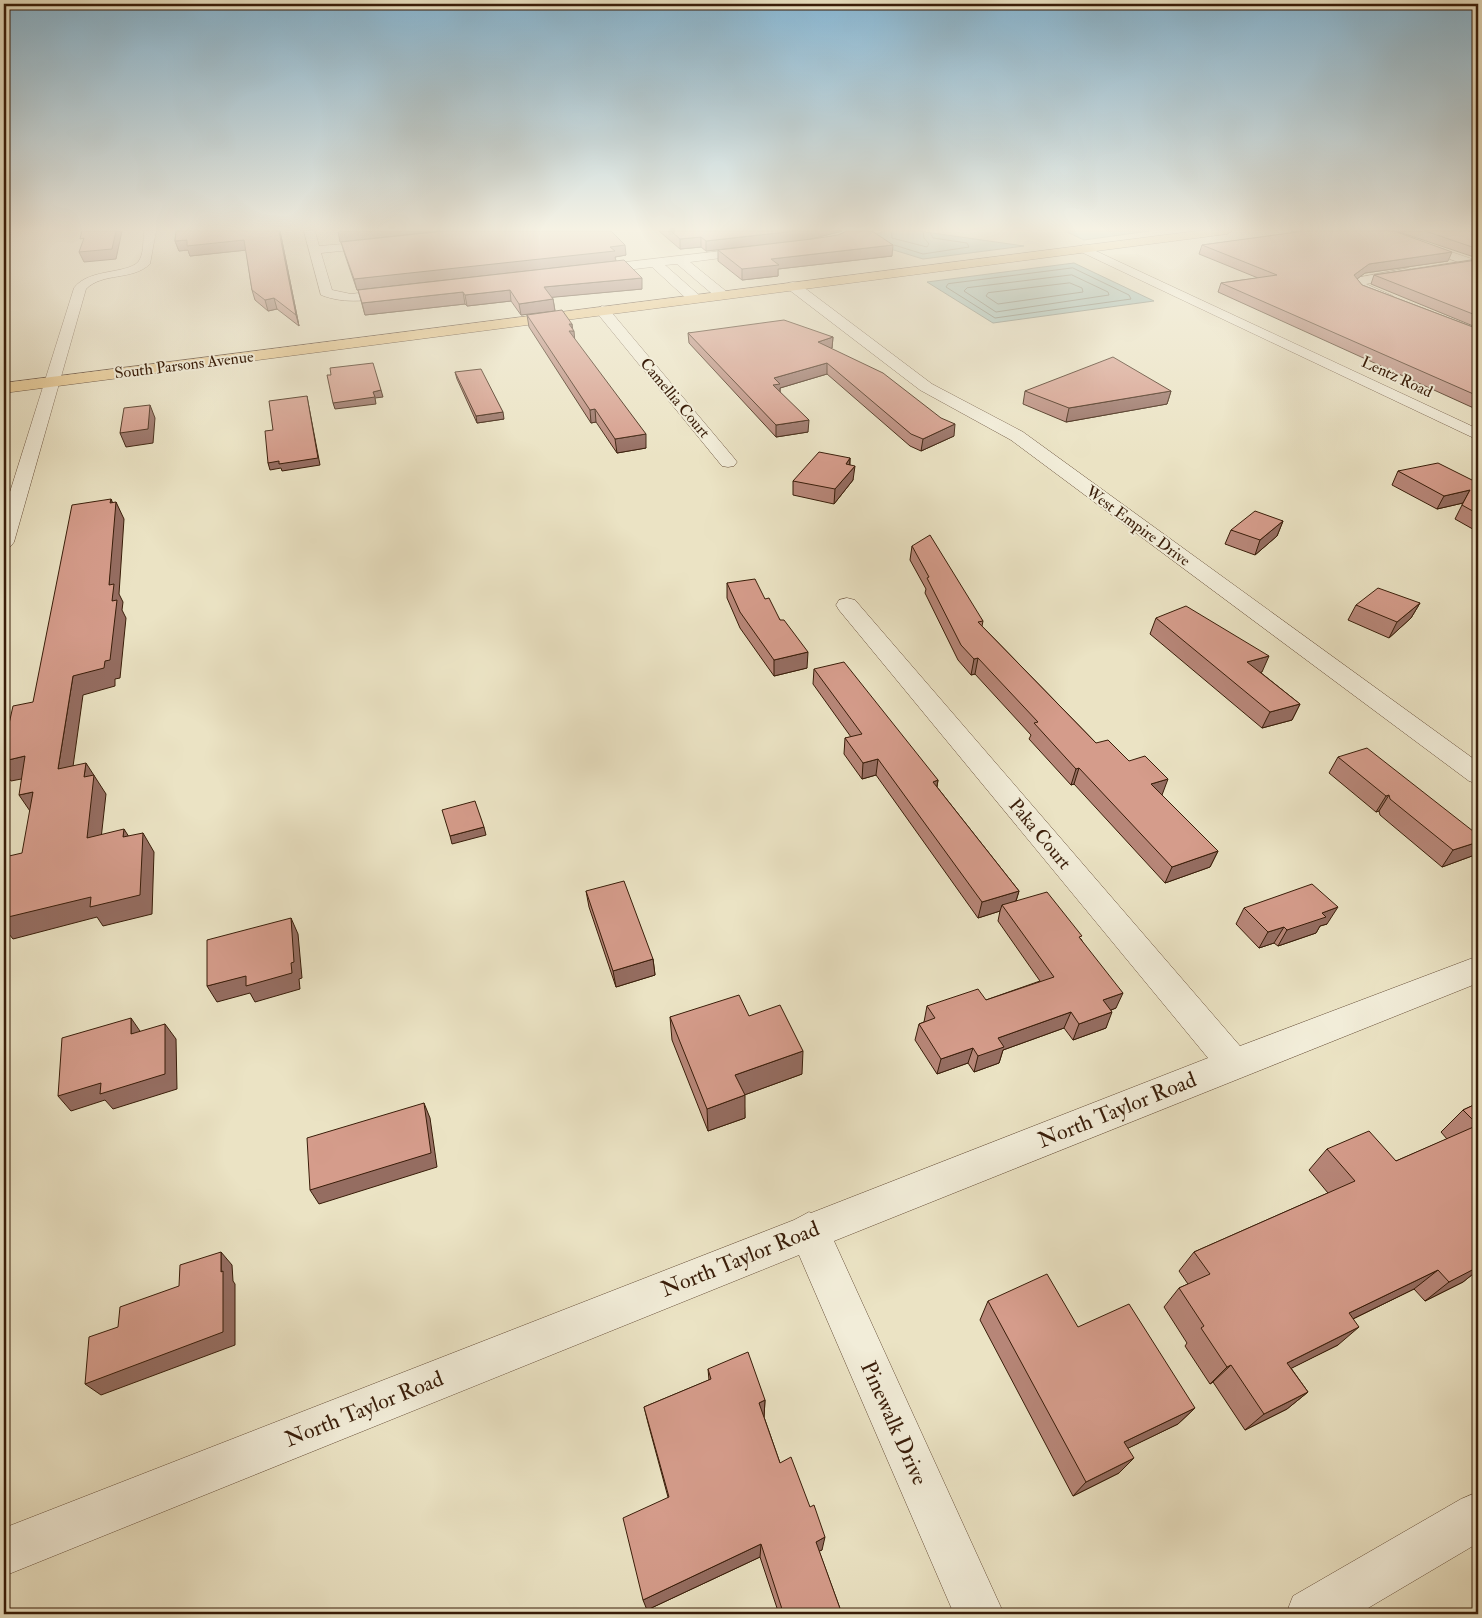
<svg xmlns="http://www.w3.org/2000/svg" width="1482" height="1618" font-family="'IM FELL Double Pica',serif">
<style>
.water{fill:#99beb8;stroke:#737e72}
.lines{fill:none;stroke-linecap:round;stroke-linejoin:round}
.shore{stroke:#696e60;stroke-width:1}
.minor-casing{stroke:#664e38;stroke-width:1}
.major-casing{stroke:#391d09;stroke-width:1}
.minor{fill:#f2edd9;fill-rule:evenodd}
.major{fill:#e6c282;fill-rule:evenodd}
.wall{fill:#b78678;stroke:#391d09}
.shaded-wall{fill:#956d61;stroke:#391d09}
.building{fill:#d59c8b;stroke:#391d09}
.labels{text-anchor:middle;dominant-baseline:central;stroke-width:4;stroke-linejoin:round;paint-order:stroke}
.far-street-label{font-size:16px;fill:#391d09;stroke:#f2edd9}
.street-label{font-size:19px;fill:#391d09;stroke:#f2edd9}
.near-street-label{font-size:22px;fill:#391d09;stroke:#f2edd9}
</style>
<rect width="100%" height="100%" fill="#ebe3c4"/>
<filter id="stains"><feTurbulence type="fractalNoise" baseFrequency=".004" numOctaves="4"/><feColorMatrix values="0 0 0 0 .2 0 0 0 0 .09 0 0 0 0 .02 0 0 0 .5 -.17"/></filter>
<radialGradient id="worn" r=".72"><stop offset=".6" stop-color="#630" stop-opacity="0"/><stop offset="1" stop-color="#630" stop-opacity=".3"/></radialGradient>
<g class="water">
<polygon points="885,231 918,231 1024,246 923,259 861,240"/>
<polygon points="1065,231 1149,231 1084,240"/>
<polygon points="1074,263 1154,301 993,323 927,282"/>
</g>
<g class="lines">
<g class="shore">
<polyline points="891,231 892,238 927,247 929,244 924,238 923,231"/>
<polyline points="894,245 923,254 969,247 967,243 933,238 929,231"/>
<polygon points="1073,268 1129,295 1131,299 995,318 946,287 948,284"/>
<polygon points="1072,275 1108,292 1109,295 996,312 964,291 967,288"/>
<polygon points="1070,283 1082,288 1083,292 998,304 986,296 988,293"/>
</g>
<g class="minor-casing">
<g id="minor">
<path d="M144 231H156L150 264C132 281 103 272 86 289L14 542 11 546 4 548V511L74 288C89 267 133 275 140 259 144 251 143 240 144 231Z"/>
<path d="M304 231H315L319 246 380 241 386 244 380 247 321 253 332 290 351 294 396 288 402 292 396 296C371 300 346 305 321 295Z"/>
<polygon points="1372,231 1389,231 1478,261 1478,269"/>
<polygon points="1083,245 1478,429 1478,440 1079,251 1077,249"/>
<polygon points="756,247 762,251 760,253 690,262 727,292 728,295 727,298 717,298 677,264 665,265 699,295 701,298 699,301 689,301 652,267 592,274 586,270 592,266"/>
<polygon points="1409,268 1415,272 1413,275 1366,284 1393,296 1395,299 1393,302 1383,302 1354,290 1353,287 1356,278"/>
<polygon points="793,282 798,283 932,384 1023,432 1478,762 1478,784 1469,781 1011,440 920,390 788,289 787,286 788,283"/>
<polygon points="602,306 607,307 734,458 737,462 734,466 728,467 722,466 597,313 595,310"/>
<polygon points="847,598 855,600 1240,1046 1478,956 1478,983 834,1241 1004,1614 954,1614 799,1255 4,1576 4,1528 794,1220 809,1212 811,1213 1208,1058 839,610 836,605 839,600"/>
<polygon points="1478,1492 1478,1543 1358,1614 1286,1614 1293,1596 1461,1499"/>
</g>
</g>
<g class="major-casing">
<polygon id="major" points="1197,231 1232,231 1227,234 4,393 4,383"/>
</g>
<use href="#minor" class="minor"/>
<use href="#major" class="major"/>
</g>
<g class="wall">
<polygon points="176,231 280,231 299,326 277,309 268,311 255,300 252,290 246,250 190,256 188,250 179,251 175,241"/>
<polygon points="659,231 842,231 807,240 892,256 778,269 778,276 742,280 718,261 718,250 804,240 706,251 701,247 680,249"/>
<polygon points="1291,231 1394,231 1448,261 1365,273 1357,279 1362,285 1478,329 1478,410 1218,292 1221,283 1258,278 1199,254 1202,245 1295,233"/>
<polygon points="1396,231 1478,231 1478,328 1371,284 1374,275 1477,259 1477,258"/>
<polygon points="341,242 626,255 615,257 616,261 642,289 552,297 553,299 555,311 521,315 511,301 467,306 465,304 365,315 358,290 368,289 357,290 344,252"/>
<polygon points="527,315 572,324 574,339 646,448 617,453 596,422 591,423 529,327"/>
<polygon points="688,333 833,337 832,348 830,348 954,436 921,451 910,446 827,374 780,388 780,392 808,432 776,437 689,343"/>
<polygon points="455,372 504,419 477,423 457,379"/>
<polygon points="1025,391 1171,391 1167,404 1066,422 1023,404"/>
<polygon points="850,458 850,465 853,480 834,504 793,495 793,481"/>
<polygon points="1398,471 1478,483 1478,532 1455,519 1463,503 1437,509 1392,485"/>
<polygon points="1283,521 1277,536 1255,555 1225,544 1231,530"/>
<polygon points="912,546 983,621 982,626 1096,743 1162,795 1218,851 1210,867 1165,883 1074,784 1071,785 1029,739 1031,735 975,674 971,675 958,660 925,593 926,589 910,560"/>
<polygon points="727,583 765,599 780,620 807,668 774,676 740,628 727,598"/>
<polygon points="1420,603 1411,618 1389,638 1348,620 1356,605"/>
<polygon points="1156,618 1262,672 1260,672 1300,704 1292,720 1262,728 1150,634"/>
<polygon points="814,669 938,780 937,787 1019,891 1016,901 1081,939 1116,1008 1111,1010 1106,1028 1073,1040 1064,1028 1003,1050 999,1063 974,1072 968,1063 937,1074 915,1040 919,1024 924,1022 927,1006 986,1000 1040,981 998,921 1000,911 978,918 876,775 862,779 844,754 845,738 851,737 813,684"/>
<polygon points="1338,757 1478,835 1478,847 1472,856 1442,867 1380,815 1379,811 1376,812 1329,773"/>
<polygon points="586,891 653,959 655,975 616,987 589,907"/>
<polygon points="1244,908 1327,924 1320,926 1316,933 1278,946 1274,943 1259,948 1236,924"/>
<polygon points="749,1016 802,1074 744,1095 745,1118 708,1131 672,1040 670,1017"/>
<polygon points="1478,1103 1478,1270 1463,1282 1425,1301 1414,1289 1353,1319 1338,1345 1291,1368 1308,1392 1287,1409 1245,1430 1213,1382 1210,1384 1185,1346 1187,1343 1164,1307 1179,1288 1188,1284 1179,1271 1194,1252 1328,1193 1309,1170 1327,1149 1396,1161 1447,1139 1441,1132 1463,1110"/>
<polygon points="988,1301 1078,1327 1195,1408 1178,1424 1128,1448 1119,1473 1073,1496 980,1320"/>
<polygon points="708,1369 765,1400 764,1417 780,1463 822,1550 819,1551 842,1614 778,1611 760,1557 647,1610 668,1497 648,1423 644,1407 709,1380"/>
</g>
<g class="shaded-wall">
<polygon points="116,231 122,231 116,259 84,262 79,252"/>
<polygon points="279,231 280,231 299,326 296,315"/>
<polygon points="342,231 440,231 340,242 338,232"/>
<polygon points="795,231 842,231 807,240 706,251 706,241"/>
<polygon points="701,237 701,247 680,249 680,239"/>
<polygon points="187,240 244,240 247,250 190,256 188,250 179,251 175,241"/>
<polygon points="625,245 626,255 615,257 616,261 357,290 354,279"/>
<polygon points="893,245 892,256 778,269 778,276 742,280 742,269 771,259"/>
<polygon points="1452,252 1448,261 1365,273 1350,284 1354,275 1369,264"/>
<polygon points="642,278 642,289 545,298 544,287"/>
<polygon points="510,290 511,301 467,306 465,295"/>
<polygon points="463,292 465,304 365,315 362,303"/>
<polygon points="274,298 277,309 268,311 265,300"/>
<polygon points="553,299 555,311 521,315 519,304"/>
<polygon points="569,324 572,324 572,331 574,331 575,343 570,343"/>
<polygon points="833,337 832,348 817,353 818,342"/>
<polygon points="827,363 827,374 780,388 780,395 772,397 774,378"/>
<polygon points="381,390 383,397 375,398 376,404 335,409 333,403 373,392"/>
<polygon points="1171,391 1167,404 1066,422 1069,408"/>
<polygon points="307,396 308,402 320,465 282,471 281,468 270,470 268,463"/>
<polygon points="150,405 155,418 153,443 126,447 120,433"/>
<polygon points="595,409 596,422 591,423 590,410"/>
<polygon points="503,412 504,419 477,423 476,416"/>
<polygon points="809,420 808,432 776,437 776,425"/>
<polygon points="955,424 954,436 921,451 923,439"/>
<polygon points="646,434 646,448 617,453 615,439"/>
<polygon points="850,458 849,472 846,464"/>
<polygon points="855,466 853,480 834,504 835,489"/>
<polygon points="1470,490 1463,503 1437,509 1444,496"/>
<polygon points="111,499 115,508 116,502 124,519 119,594 123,602 122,610 126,618 120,678 115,679 115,686 83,695 70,788 58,769 73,676 112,601 109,585"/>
<polygon points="1283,521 1277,536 1255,555 1260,540"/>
<polygon points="1420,603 1411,618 1389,638 1397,622"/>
<polygon points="808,652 807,668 774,676 774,660"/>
<polygon points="1269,656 1262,672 1240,677 1247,662"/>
<polygon points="978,658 975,674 971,675 974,659"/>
<polygon points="1300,704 1292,720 1262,728 1270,712"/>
<polygon points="25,756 37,776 11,781 4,771 4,761"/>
<polygon points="878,759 876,775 862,779 863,763"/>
<polygon points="86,763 106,794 99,857 87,838 84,777"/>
<polygon points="1079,768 1074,784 1071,785 1076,769"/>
<polygon points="1168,779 1162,795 1151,784"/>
<polygon points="938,780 935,797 933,782"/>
<polygon points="33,792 32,814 19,795"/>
<polygon points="1389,795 1379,811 1376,812 1386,796"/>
<polygon points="484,827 486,835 452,844 450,836"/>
<polygon points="124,829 136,848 123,837"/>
<polygon points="143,833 154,852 152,914 103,926 97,917 13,939 4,928 4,918"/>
<polygon points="1478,842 1478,847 1472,856 1442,867 1453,850"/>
<polygon points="1218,851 1210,867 1165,883 1172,867"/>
<polygon points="1019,891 1014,907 1002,905 1000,911 978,918 982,902"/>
<polygon points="1338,907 1327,924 1320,926 1316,933 1278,946 1287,930 1322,913"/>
<polygon points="291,918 298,934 302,978 299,979 300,989 255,1002 250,993 217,1002 207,986 291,963"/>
<polygon points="1284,927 1274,943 1259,948 1268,932"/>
<polygon points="653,959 655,975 616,987 613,971"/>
<polygon points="1123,993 1116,1008 1096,1016 1103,1000"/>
<polygon points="1071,1012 1064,1028 1003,1050 999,1063 974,1072 978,1056 998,1038"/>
<polygon points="1112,1012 1106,1028 1073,1040 1079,1024"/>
<polygon points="131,1018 142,1034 131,1034"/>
<polygon points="165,1024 176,1039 177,1089 113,1109 105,1100 71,1111 58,1096"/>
<polygon points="973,1048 968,1063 937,1074 941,1059"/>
<polygon points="803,1051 802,1074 736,1098 735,1075"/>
<polygon points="745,1095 745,1118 708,1131 707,1109"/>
<polygon points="424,1103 430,1118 437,1167 319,1204 310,1190"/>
<polygon points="221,1252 232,1265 233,1281 235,1284 235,1345 101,1395 85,1384 221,1272"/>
<polygon points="1478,1264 1478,1270 1463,1282 1425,1301 1449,1282"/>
<polygon points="1438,1270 1414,1289 1328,1331 1349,1313"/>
<polygon points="1359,1327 1338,1345 1268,1380 1287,1363"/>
<polygon points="1231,1365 1213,1382 1210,1384 1227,1367"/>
<polygon points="1308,1392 1287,1409 1245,1430 1264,1414"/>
<polygon points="765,1400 764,1417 758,1420 759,1403"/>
<polygon points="1195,1408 1178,1424 1110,1457 1124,1442"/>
<polygon points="1134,1458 1119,1473 1073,1496 1086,1482"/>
<polygon points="825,1537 822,1550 813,1554 816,1542"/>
<polygon points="761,1544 760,1557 647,1610 643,1600"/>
</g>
<g class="building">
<polygon points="82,231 116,231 112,249 79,252 84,238 80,239"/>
<polygon points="176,231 279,231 296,315 274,298 265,300 252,290 244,240 187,246 187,240 175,241"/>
<polygon points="444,231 611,231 625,245 610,247 615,251 354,279 341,242"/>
<polygon points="671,231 795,231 706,241 701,237 680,239"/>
<polygon points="847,231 872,231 893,245 771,259 779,265 742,269 718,250 812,239 838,235"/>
<polygon points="1304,231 1394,231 1452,252 1369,264 1354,275 1362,285 1478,329 1478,396 1221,283 1277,275 1202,245"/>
<polygon points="1425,231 1478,231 1478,249"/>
<polygon points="1478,259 1478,316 1374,275 1477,260"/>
<polygon points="624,260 642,278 544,287 553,299 519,304 510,290 465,295 463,292 362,303 358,290"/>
<polygon points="562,310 572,324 569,324 574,331 569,331 646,434 615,439 595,409 590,410 527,315"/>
<polygon points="784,320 833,337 818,342 883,373 941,418 955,424 923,439 911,434 827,363 774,378 780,384 773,385 809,420 776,425 688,333"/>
<polygon points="1113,357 1171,391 1069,408 1025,391"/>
<polygon points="373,363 381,390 373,392 375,397 333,403 327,375 331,375 330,368"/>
<polygon points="481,369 503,412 476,416 455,372"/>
<polygon points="307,396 318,458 279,464 279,461 268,463 265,431 273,430 269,401"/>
<polygon points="150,405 148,429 120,433 124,408"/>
<polygon points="819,452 850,458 846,464 855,466 835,489 793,481"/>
<polygon points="1438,463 1478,483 1478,488 1477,488 1478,489 1478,514 1462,505 1470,490 1444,496 1398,471"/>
<polygon points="111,499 110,503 116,502 109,585 114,584 112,601 117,600 110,660 105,661 104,668 73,676 58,769 86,763 84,777 94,775 87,838 124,829 123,837 143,833 140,895 90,907 91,897 4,918 4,886 9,856 22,853 33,792 19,795 25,756 4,761 4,735 6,725 9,724 13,706 33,702 72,505"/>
<polygon points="1255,511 1283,521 1260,540 1231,530"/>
<polygon points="930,535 983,621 978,622 1096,743 1108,740 1129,761 1145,756 1168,779 1151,784 1218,851 1172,867 1079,768 1076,769 1034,723 1038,722 978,658 974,659 961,645 927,578 929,577 912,546"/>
<polygon points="755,579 765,599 769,598 780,620 784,620 808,652 774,660 740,612 727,583"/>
<polygon points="1378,588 1420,603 1397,622 1356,605"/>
<polygon points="1186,606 1269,656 1247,662 1300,704 1270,712 1156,618"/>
<polygon points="844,662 938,780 933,782 1019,891 982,902 878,759 863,763 845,738 862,734 814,669"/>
<polygon points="1367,748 1478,835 1478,842 1453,850 1390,799 1389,795 1386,796 1338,757"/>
<polygon points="475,801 484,827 450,836 442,810"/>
<polygon points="624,881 653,959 613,971 586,891"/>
<polygon points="1312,884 1338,907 1322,913 1326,917 1287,930 1284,927 1268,932 1244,908"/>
<polygon points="1047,892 1082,936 1079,937 1123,993 1103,1000 1112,1012 1079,1024 1071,1012 998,1038 1004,1047 978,1056 973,1048 941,1059 919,1024 935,1018 927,1006 978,989 986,1000 1054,977 1002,905"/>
<polygon points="291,918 294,962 291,963 292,973 246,986 246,976 207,986 207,940"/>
<polygon points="739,995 749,1016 780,1005 803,1051 735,1075 745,1095 707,1109 670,1017"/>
<polygon points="131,1018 131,1034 165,1024 165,1074 100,1094 101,1083 58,1096 62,1038"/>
<polygon points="424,1103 431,1153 310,1190 307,1138"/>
<polygon points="1478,1103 1478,1267 1449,1282 1438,1270 1349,1313 1359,1327 1287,1363 1308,1392 1264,1414 1231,1365 1227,1367 1201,1328 1204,1326 1179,1288 1210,1274 1194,1252 1355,1181 1327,1149 1369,1131 1396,1161 1478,1125 1463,1110"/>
<polygon points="221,1252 221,1272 223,1271 223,1332 85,1384 89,1337 118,1327 120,1307 179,1286 180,1265"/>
<polygon points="1047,1274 1078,1327 1129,1304 1195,1408 1124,1442 1134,1458 1086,1482 988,1301"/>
<polygon points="748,1352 765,1400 759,1403 780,1463 791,1457 810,1507 814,1505 825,1537 816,1542 842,1614 772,1614 782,1609 761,1544 643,1600 623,1518 669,1497 644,1407 711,1379 708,1369"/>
</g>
<linearGradient id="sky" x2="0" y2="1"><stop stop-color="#88b8d5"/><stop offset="0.5" stop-color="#f6f2e4"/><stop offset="1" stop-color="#f6f2e4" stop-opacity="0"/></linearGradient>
<rect width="1482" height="458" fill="url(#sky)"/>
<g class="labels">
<g class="far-street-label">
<text transform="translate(184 365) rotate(-7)">South Parsons Avenue</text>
<text transform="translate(1397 377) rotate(25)">Lentz Road</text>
<text transform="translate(675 398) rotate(50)">Camellia Court</text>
<text transform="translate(1138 526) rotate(36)">West Empire Drive</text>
</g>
<g class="street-label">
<text transform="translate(1040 834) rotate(50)">Paka Court</text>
</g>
<g class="near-street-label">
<text transform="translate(1117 1110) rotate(-22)">North Taylor Road</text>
<text transform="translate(740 1259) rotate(-22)">North Taylor Road</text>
<text transform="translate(364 1409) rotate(-22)">North Taylor Road</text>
<text transform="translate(894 1423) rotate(66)">Pinewalk Drive</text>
</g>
</g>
<rect width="1482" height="1618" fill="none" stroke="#ebe3c4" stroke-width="20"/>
<rect x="5" y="5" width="1472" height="1608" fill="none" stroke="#391d09" stroke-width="2.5"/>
<rect x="10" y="10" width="1462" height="1598" fill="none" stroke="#391d09"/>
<rect width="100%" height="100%" filter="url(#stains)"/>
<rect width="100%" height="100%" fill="url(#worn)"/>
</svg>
